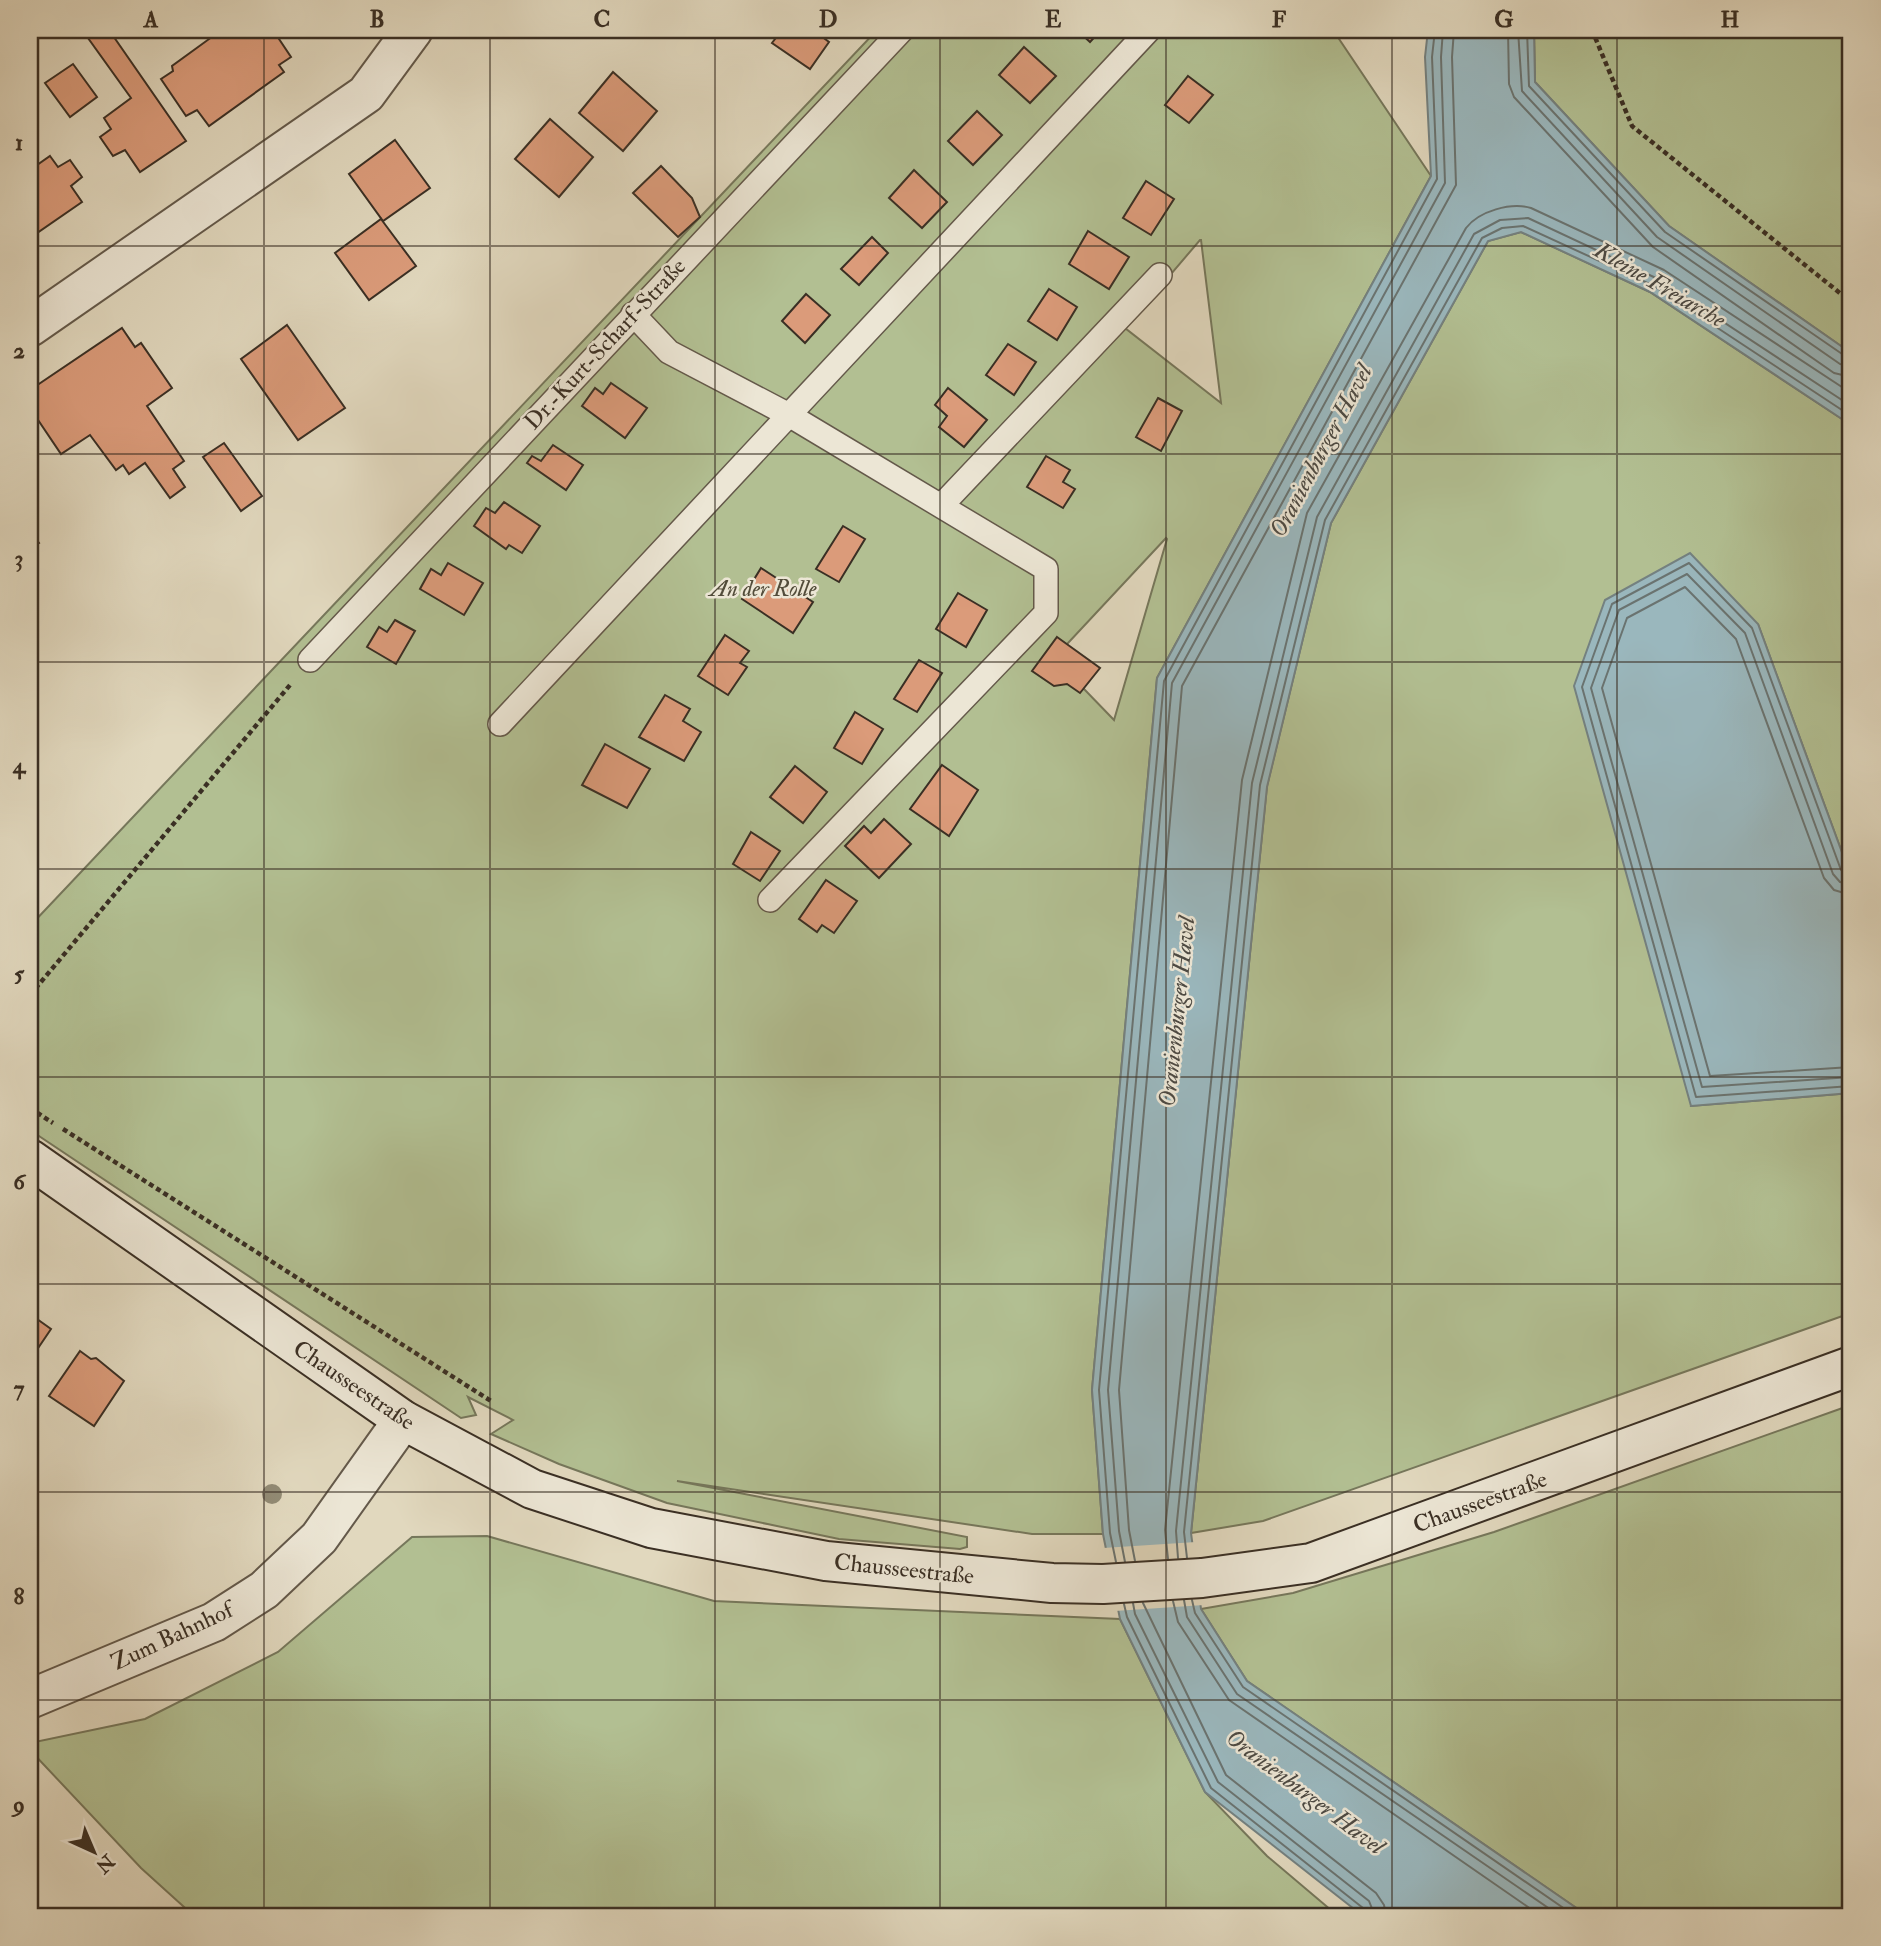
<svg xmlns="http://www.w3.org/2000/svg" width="1881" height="1946" font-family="'IM FELL Double Pica',serif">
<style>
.green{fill:#b2bf92;stroke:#76775b;stroke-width:2;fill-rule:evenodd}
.water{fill:#9ab7bd;stroke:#748180;stroke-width:2}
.pier{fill:#e1d8be}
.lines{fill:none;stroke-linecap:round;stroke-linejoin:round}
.shore{stroke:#6a7370;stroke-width:2}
.building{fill:#db9b7a;stroke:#3a2f24;stroke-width:2}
.service-casing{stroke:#64594a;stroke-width:26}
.minor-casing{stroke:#64594a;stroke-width:42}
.tertiary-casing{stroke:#64594a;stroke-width:42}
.secondary-casing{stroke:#3a2f24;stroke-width:42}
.path{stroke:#3a2f24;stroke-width:4.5;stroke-dasharray:5 3.5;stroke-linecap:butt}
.service{stroke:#ece6d5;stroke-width:23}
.minor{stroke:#ece6d5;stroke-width:38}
.tertiary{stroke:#ece6d5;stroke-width:38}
.secondary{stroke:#ece6d5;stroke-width:38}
.tree{fill:#928b75}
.grid{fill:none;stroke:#3a2f24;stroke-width:2;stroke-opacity:0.55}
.labels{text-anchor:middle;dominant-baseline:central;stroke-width:5;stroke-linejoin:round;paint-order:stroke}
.street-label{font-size:23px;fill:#3a2f24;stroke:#ece6d5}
.park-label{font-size:23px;font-style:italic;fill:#524c3a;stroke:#ece6d5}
.water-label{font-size:24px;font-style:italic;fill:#4d4a43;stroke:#ece6d5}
.neatline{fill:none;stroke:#3a2f24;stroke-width:2.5}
.grid-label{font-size:23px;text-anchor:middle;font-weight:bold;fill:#3a2f24}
</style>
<rect width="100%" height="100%" fill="#e1d8be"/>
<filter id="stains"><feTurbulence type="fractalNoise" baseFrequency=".00286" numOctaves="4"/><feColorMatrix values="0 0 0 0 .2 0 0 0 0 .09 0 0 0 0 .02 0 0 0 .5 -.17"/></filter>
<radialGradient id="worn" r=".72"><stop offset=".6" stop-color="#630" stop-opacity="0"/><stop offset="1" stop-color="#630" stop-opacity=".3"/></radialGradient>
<g class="green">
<path d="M877 30H1333L1431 176 1157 678 1092 1390 1103 1534H1032L677 1481 967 1537V1547L960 1549 839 1539 667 1503 559 1464 491 1434 513 1420 468 1397 476 1415 461 1418 30 1130V926ZM1200 240H1201L1221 403 1125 328ZM1166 538 1167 539 1114 720 1054 658Z"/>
<polygon points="1534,30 1851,30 1851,353 1669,226 1535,82"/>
<polygon points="1521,232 1650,292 1851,425 1851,877 1758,624 1691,1106 1851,1093 1851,1313 1263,1521 1191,1533 1267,786 1331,523 1488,241"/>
<polygon points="1851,1405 1851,1916 1588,1916 1247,1681 1201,1609 1293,1593 1494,1532"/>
<polygon points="487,1536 714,1601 1120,1619 1205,1792 1267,1856 1338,1916 194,1916 141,1868 30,1750 30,1743 145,1719 278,1652 412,1537"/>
</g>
<g class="water">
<polygon points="1428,30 1534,30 1535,82 1669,226 1851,353 1851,425 1650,292 1521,232 1488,241 1331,523 1267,787 1191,1533 1201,1609 1247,1681 1588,1916 1363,1916 1205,1792 1120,1619 1103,1534 1092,1390 1157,678 1431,176 1425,57"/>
<polygon points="1690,553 1758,624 1851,877 1851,1093 1691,1106 1574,686 1605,600"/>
</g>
<polygon class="pier" points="1196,1542 1204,1605 1115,1611 1103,1548"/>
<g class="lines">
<g class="shore">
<polyline points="1508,30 1509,84 1514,97 1653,247 1834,373 1851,377"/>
<polyline points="1518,30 1522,91 1657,237 1840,364 1851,366"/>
<polyline points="1527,30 1529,86 1665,232 1845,356 1851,358"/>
<polyline points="1851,875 1841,870 1752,628 1689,563 1612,604 1582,687 1696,1097 1851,1086"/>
<polyline points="1851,884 1840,882 1833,874 1745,633 1687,574 1619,610 1591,688 1702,1087 1851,1077"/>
<polyline points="1851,895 1834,890 1824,878 1736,639 1685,587 1627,618 1602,688 1710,1076 1851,1067"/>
<polyline points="1178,1558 1176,1531 1252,783 1317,517 1474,234 1500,220 1528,218 1658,279 1851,406"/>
<polyline points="1187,1558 1184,1532 1260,785 1325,520 1482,238 1502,228 1523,226 1654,286 1851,416"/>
<path d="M1168 1559 1165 1530 1242 780 1307 513 1466 228C1479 211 1511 202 1531 208L1664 270 1851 393"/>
<polyline points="1135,1561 1129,1530 1119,1390 1182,686 1456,185 1452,57 1454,30"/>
<polyline points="1116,1562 1110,1533 1099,1390 1164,681 1437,179 1432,57 1435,30"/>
<polyline points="1125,1562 1119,1531 1108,1390 1172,683 1445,183 1441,57 1443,30"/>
<polyline points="1184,1600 1187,1617 1237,1694 1560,1916"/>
<polyline points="1192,1600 1195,1613 1243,1687 1575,1916"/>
<polyline points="1173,1601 1178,1622 1229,1700 1541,1916"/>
<polyline points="1133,1603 1135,1614 1218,1782 1369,1901 1375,1916"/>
<polyline points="1143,1603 1226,1775 1376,1893 1384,1905 1386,1916"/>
<polyline points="1124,1604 1127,1617 1211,1788 1363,1908 1366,1916"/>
</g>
</g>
<g class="building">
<polygon points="100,30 109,30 186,141 140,172 125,150 113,156 100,137 111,129 104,118 131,98 88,38"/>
<polygon points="212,30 273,30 291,57 279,65 284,72 209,126 197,110 186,116 161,79 173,71 172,66 216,34"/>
<polygon points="782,30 813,30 829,42 810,69 772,43"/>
<polygon points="1077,30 1101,30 1090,42"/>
<polygon points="1024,47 1056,76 1030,103 999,75"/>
<polygon points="73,64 97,97 70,117 45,83"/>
<polygon points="613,72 657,111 623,151 579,113"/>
<polygon points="1188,76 1213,95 1189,123 1165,105"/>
<polygon points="977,111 1002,135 973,165 948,141"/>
<polygon points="550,119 593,157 559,197 515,159"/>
<polygon points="395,140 430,188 383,221 349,174"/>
<polygon points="50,156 58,167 70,160 82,177 71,186 82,202 37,233 30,223 30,170"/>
<polygon points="661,166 692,198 700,217 678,237 633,193"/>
<polygon points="914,170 947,202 922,228 889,198"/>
<polygon points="1146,181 1174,199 1151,235 1123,218"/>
<polygon points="381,219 416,266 369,300 335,253"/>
<polygon points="1088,231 1129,257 1109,289 1069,264"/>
<polygon points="872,237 888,253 859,285 841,269"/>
<polygon points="1049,289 1077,307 1057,340 1028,321"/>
<polygon points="806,294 830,315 805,343 782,321"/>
<polygon points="287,325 345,408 298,440 241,359"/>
<polygon points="122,328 135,347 141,343 172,388 147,406 184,461 173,469 185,487 170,498 145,463 129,474 123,465 116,470 90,435 61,454 30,408 30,390"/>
<polygon points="1008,344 1036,362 1014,395 986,375"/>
<polygon points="611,383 647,408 625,438 582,406 595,388 603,394"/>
<polygon points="948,388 987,420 964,447 939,427 947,416 935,405"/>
<polygon points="1158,398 1182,411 1161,451 1136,437"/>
<polygon points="224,443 262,496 241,511 203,457"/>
<polygon points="553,445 583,465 566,490 527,463 532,456 541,461"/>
<polygon points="1046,456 1070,470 1063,482 1075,489 1063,508 1027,487"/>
<polygon points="504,502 540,526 522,553 509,545 506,549 474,526 486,508 495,513"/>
<polygon points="843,526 865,539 839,582 816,569"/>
<polygon points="30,530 39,543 30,549"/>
<polygon points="448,563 483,583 464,615 420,589 431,569 441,575"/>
<polygon points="761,568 813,602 793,633 742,599"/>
<polygon points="958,593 987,610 966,647 936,629"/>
<polygon points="395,620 415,631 396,664 367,647 379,627 387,632"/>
<polygon points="725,635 749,651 740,663 747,667 728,695 698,676"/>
<polygon points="1057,637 1100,668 1080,693 1067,684 1054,686 1032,671"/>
<polygon points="919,660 942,673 917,712 894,699"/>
<polygon points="665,695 690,709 683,721 701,732 684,761 639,737"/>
<polygon points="855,712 883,729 862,764 834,748"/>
<polygon points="605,744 650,769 627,808 582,785"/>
<polygon points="942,765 978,790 949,836 910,809"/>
<polygon points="795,766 827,792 803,823 770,797"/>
<polygon points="884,819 911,844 879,878 845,846 864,826 871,833"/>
<polygon points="751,832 780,851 760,881 733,864"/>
<polygon points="826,880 857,901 834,933 822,925 817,932 799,919"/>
<polygon points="30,1314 51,1329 30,1360"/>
<polygon points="80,1351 91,1359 96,1358 124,1381 94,1426 49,1396"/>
</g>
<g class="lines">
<g class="service-casing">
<g id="service">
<polyline points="633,314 669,352 789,415 1046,569 1046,613 770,900"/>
<polyline points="942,505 1160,275"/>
<polyline points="310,660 902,30"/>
<polyline points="500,724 1149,30"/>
</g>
</g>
<g class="minor-casing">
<polyline id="minor" points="30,327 366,94 413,30"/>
</g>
<g class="tertiary-casing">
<polyline id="tertiary" points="30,1699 214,1622 264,1590 319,1538 403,1420"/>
</g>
<g class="secondary-casing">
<polyline id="secondary" points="30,1159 403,1420 532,1489 651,1528 826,1561 1052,1583 1103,1584 1202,1578 1311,1563 1851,1366"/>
</g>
<g class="path">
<polyline points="1592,30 1632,126 1851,302"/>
<polyline points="30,995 290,685"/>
<polyline points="30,1108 53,1123"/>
<polyline points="63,1129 491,1401"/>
</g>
<use href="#service" class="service"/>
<use href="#minor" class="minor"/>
<use href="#tertiary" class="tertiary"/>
<use href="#secondary" class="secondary"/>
</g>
<circle class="tree" cx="272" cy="1494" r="10"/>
<path class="grid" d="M264 30V1916M490 30V1916M715 30V1916M940 30V1916M1166 30V1916M1392 30V1916M1617 30V1916M30 246H1851M30 454H1851M30 662H1851M30 869H1851M30 1077H1851M30 1284H1851M30 1492H1851M30 1700H1851"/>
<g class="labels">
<g class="street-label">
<text transform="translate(605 344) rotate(-47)">Dr.-Kurt-Scharf-Straße</text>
<text transform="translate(354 1385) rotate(34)">Chausseestraße</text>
<text transform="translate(1480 1502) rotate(-20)">Chausseestraße</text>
<text transform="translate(904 1569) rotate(6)">Chausseestraße</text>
<text transform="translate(172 1636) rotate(-25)">Zum Bahnhof</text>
</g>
<g class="park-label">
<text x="763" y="588">An der Rolle</text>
</g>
<g class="water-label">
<text transform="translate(1660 285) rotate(30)">Kleine Freiarche</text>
<text transform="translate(1321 451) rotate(-62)">Oranienburger Havel</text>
<text transform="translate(1177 1012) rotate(-84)">Oranienburger Havel</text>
<text transform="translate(1305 1792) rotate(37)">Oranienburger Havel</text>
</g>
</g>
<rect width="1881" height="1946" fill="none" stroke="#e1d8be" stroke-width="77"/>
<g transform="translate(94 1852) rotate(136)" stroke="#ece6d5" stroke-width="5" paint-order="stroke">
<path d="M0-5L12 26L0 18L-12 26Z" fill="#3a2f24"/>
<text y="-10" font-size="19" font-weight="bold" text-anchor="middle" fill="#3a2f24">N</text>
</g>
<rect x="38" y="38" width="1804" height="1870" class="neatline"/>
<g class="grid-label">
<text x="151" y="27">A</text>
<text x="377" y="27">B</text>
<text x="602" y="27">C</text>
<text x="828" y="27">D</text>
<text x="1053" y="27">E</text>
<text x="1279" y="27">F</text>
<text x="1504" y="27">G</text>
<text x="1730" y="27">H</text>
<text x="19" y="150">1</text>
<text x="19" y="358">2</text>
<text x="19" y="566">3</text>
<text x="19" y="773">4</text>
<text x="19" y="981">5</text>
<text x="19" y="1189">6</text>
<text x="19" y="1396">7</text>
<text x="19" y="1604">8</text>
<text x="19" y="1812">9</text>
</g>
<rect width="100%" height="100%" filter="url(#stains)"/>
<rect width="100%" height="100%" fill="url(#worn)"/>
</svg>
